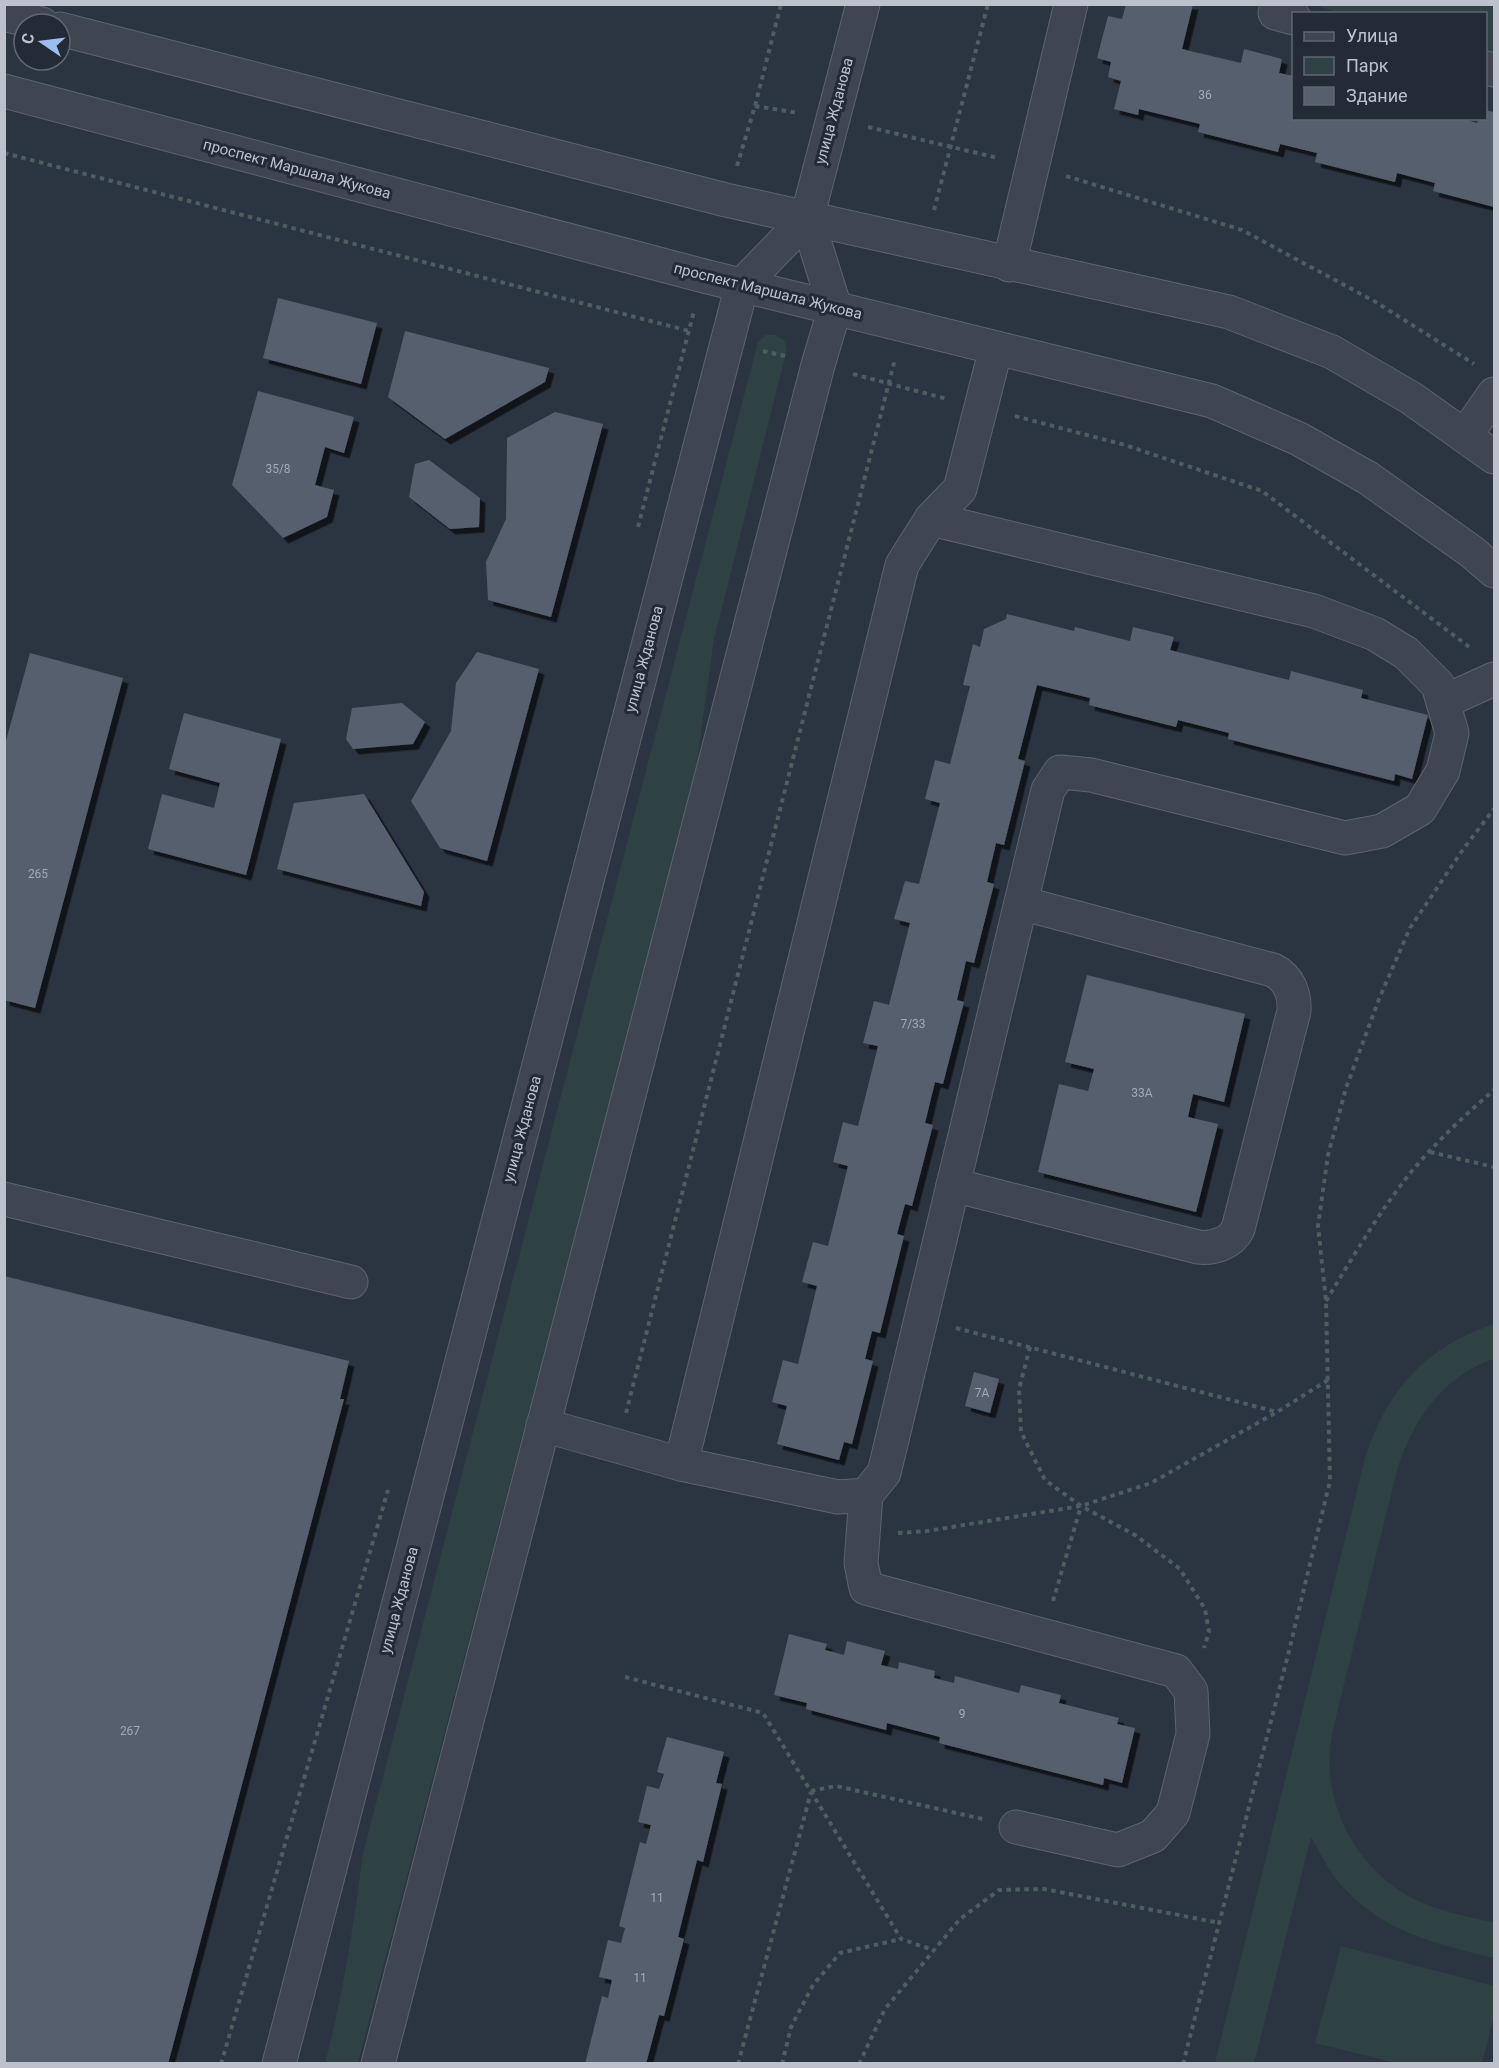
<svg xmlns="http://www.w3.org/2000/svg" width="1499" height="2068" font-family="Roboto,sans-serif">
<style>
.green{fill:#2e4243}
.building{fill:#565f6e;filter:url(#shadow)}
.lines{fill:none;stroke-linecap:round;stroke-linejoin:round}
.minor-casing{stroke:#5d646f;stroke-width:35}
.path{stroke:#4d5e61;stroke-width:4;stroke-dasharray:4.5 4.5;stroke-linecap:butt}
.minor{stroke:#3f4651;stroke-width:33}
.labels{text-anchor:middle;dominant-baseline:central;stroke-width:6;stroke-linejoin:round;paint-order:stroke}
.number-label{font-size:12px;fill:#a2a8b4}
.street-label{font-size:15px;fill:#bcc1cb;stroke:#232b37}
</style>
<defs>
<filter id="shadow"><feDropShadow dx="5.5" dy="5.5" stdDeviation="0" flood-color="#0009"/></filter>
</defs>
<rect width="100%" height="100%" fill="#2b3441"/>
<g class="green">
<polygon points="1323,4 1494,5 1494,56 1486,53 1486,14 1344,14 1320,7"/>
<path d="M766 335H775L784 340 787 349 714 639 695 777 358 2063 325 2064C343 1994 354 1924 363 1853L758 342Z"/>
<path d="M1494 1324V1359C1444 1375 1413 1420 1398 1467L1334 1725C1331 1741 1328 1758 1330 1775 1336 1831 1371 1881 1423 1903 1446 1913 1471 1917 1494 1923V1958C1433 1943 1384 1933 1340 1884 1328 1870 1320 1852 1311 1837L1254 2063H1215L1365 1458C1387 1390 1426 1346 1494 1324Z"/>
<polygon points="1341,1946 1494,1986 1494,2016 1482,2063 1396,2063 1315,2043"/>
</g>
<g class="building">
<polygon points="1126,4 1193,4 1182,49 1241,63 1244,49 1282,59 1279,73 1294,76 1294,118 1460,118 1477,123 1479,118 1486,118 1486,110 1494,112 1494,207 1433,191 1435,183 1397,173 1395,182 1315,162 1317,153 1280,144 1278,152 1198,132 1200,124 1139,109 1138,115 1114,109 1121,81 1108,77 1111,62 1097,58 1108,16 1122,19"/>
<polygon points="278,298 377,323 361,384 263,358"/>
<polygon points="405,331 549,368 545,382 445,439 388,397"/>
<polygon points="258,391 354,417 344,453 325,447 315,485 334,490 327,517 283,538 232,485"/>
<polygon points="555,412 603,424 551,617 488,600 486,562 506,519 507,438"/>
<polygon points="429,460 480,498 479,527 450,529 409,497 415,464"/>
<polygon points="1007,614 1074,631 1075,627 1130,641 1133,627 1174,637 1170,650 1289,680 1291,671 1363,690 1361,698 1428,715 1412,779 1395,774 1394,781 1228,739 1229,733 1178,720 1176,727 1089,705 1090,698 1037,685 1018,759 1025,761 1004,845 996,843 987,882 994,884 974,963 966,961 957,1000 964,1002 943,1084 935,1082 925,1123 933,1125 912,1206 905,1204 897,1234 904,1236 880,1333 872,1331 865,1359 873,1361 852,1444 844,1442 839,1460 777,1444 787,1406 772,1402 783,1360 798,1364 817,1286 802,1282 813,1242 828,1246 848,1166 833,1162 843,1122 858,1126 878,1046 863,1043 874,1001 889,1005 910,923 894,919 905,881 919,884 940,803 925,799 935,760 950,764 970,686 963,685 973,644 980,647 984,629 1006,619"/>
<polygon points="477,652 539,669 487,861 440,848 411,801 451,731 456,683"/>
<polygon points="30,653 123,678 35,1008 4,1000 4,748"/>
<polygon points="402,703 425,722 413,744 353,749 346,739 352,708"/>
<polygon points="184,713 281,739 246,875 148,849 162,794 214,808 220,783 169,769"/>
<polygon points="364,794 424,892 421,906 277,869 294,803"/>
<polygon points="1087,975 1245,1014 1224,1102 1193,1094 1188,1117 1218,1124 1196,1212 1038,1172 1059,1084 1088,1091 1094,1069 1065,1062"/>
<polygon points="4,1276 349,1361 340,1399 344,1399 168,2064 4,2064"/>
<polygon points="974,1372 999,1379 990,1413 965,1406"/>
<polygon points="789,1634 827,1644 825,1650 844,1655 847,1641 885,1651 881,1665 898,1669 899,1662 935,1671 934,1678 954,1683 955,1676 1019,1693 1021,1685 1061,1695 1059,1703 1119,1718 1117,1724 1135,1728 1122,1783 1104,1778 1103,1785 939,1743 940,1737 887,1723 886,1730 806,1709 807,1703 774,1695"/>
<polygon points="667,1737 724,1752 716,1783 722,1784 703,1862 697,1860 678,1937 684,1939 664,2016 659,2015 646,2064 585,2064 602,1996 608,1998 612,1980 599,1977 608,1940 621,1943 625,1928 619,1926 640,1842 646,1844 651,1825 638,1822 647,1786 659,1789 664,1774 657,1772"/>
</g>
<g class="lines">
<g class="minor-casing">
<g id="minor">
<polyline points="1277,4 1275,13 1294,18"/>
<polyline points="4,14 42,24"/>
<polyline points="60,29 726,200 1229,312 1332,352 1411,398 1494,457"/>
<polyline points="1486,68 1494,70"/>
<polyline points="4,91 704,276 1212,401 1299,439 1368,478 1472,552 1494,571"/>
<polyline points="1009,265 1071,4"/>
<polyline points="1465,436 1494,394"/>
<polyline points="1443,702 1494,679"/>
<path d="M953 1185 1198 1247C1214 1249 1231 1243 1238 1229L1294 1011C1295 994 1289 978 1273 970L1021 903"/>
<polyline points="4,1199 351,1282"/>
<polyline points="543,1425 681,1464 838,1497 866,1495 884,1473 1048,790 1060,772 1091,775 1345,838 1382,831 1420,809 1443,771 1452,733 1438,685 1406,653 1375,634 1314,611 931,519"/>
<polyline points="681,1464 902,565 931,519 960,489 996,348"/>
<polyline points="866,1495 861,1563 866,1588 1176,1671 1191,1691 1193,1734 1173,1813 1153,1836 1118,1850 1016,1827"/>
<polyline points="279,2064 742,285 807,218 863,4"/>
<polyline points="378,2064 818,365 835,308 807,218"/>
</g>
</g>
<g class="path">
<polyline points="755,106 799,113"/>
<polyline points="868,127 998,158"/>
<polyline points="4,153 689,331"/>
<polyline points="737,166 755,106 781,4"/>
<polyline points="1066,176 1242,230 1374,301 1474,364"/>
<polyline points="934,210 988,4"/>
<polyline points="763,351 785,356"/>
<polyline points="853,374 947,399"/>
<polyline points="1015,416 1125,445 1262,491 1472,649"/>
<polyline points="638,527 694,311"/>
<polyline points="1430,1152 1494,1167"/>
<path d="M1326 1301C1353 1257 1380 1210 1412 1171 1437 1141 1465 1115 1494 1090"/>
<polyline points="956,1328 1277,1412"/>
<polyline points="1030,1347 1019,1389 1021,1432 1045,1480 1081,1506 1135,1535 1180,1569 1205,1609 1209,1632 1204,1648"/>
<polyline points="626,1413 895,359"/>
<polyline points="898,1533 927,1531 1081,1506 1151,1483 1277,1412 1328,1380"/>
<polyline points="1053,1601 1081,1506"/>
<polyline points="625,1677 763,1713 901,1939 933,1950"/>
<polyline points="811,1791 836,1786 983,1819"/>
<polyline points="221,2064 388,1490"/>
<polyline points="738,2064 811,1792"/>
<polyline points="782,2064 791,2027 813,1985 840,1953 901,1939"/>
<polyline points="859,2064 885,2009 960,1919 999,1890 1044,1889 1220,1923"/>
<polyline points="1183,2064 1289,1651 1330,1481 1326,1301 1318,1226 1328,1155 1346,1088 1379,999 1410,928 1464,848 1494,809"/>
</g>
<use href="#minor" class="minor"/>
</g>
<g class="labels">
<g class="number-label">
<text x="1205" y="95">36</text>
<text x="278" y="469">35/8</text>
<text x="38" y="874">265</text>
<text x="913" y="1024">7/33</text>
<text x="1142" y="1093">33А</text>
<text x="982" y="1393">7А</text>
<text x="962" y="1714">9</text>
<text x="130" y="1731">267</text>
<text x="657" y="1898">11</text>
<text x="640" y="1978">11</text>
</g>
<g class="street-label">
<text transform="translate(834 111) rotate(-75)">улица Жданова</text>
<text transform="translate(297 169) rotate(15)">проспект Маршала Жукова</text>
<text transform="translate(768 291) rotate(14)">проспект Маршала Жукова</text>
<text transform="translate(644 659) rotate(-75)">улица Жданова</text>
<text transform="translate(522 1129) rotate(-75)">улица Жданова</text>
<text transform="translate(399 1600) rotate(-75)">улица Жданова</text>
</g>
</g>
<rect width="1499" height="2068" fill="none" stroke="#bcc1cb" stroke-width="12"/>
<rect x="1292" y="12" width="195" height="108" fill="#232b37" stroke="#606772" stroke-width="1.5"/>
<rect x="1304" y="32" width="30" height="9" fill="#3f4651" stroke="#606772" stroke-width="1.5"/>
<text x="1346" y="42" font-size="18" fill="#bcc1cb">Улица</text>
<rect x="1304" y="57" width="30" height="18" fill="#2e4243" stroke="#606772" stroke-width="1.5"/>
<text x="1346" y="72" font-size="18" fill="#bcc1cb">Парк</text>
<rect x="1304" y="87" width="30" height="18" fill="#565f6e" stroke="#606772" stroke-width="1.5"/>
<text x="1346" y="102" font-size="18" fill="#bcc1cb">Здание</text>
<g transform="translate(42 42) rotate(284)"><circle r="28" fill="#232b37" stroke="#606772" stroke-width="1.5"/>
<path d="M0-4.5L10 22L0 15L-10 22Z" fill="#9ebcee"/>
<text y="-9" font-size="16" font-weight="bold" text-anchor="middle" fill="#bcc1cb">С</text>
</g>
</svg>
